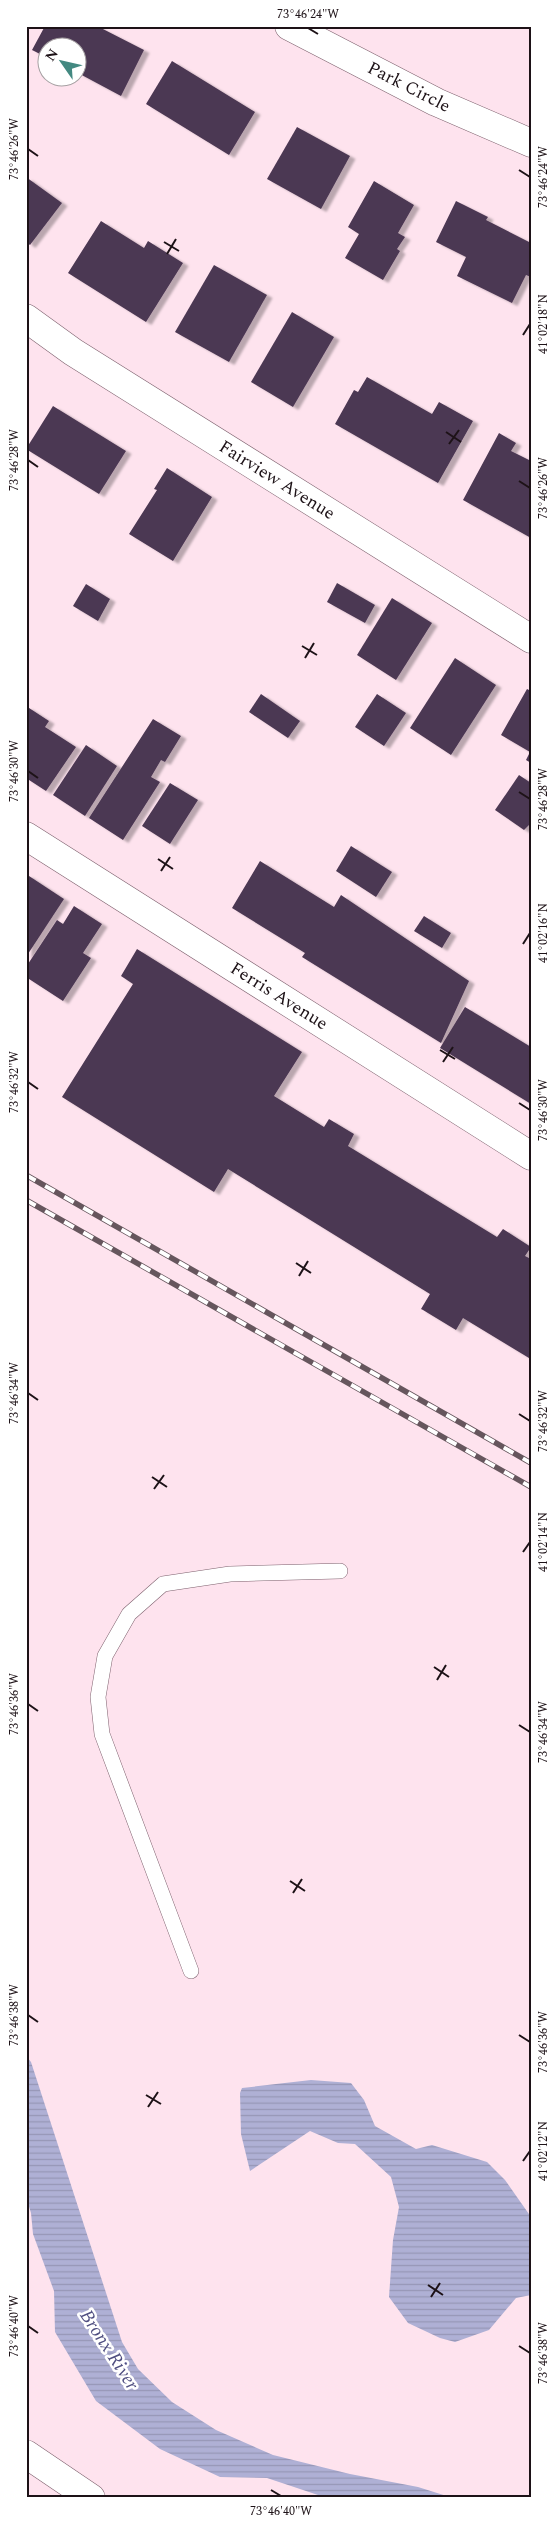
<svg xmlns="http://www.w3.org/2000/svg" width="557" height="2524" font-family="Spectral,serif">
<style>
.water{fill:url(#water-rules)}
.building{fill:#4b3752;filter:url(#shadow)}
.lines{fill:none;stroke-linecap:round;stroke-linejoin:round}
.lane-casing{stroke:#7d606d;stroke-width:16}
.street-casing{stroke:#7d606d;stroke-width:29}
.secondary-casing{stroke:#7d606d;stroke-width:29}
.highway-casing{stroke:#7d606d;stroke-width:29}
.lane{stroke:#fff;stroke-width:15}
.street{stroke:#fff;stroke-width:28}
.secondary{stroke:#fff;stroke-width:28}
.highway{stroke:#fff;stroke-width:28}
.rail-casing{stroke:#66565d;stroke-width:5.5}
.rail{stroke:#fff;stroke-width:4;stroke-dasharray:11;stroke-linecap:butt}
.ticks{fill:none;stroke:#1d1217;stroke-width:2}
.labels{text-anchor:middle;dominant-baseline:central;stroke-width:5;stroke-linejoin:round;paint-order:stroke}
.street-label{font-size:18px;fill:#1d1217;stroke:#fff}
.water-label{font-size:19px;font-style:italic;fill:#504f81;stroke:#fff}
.neatline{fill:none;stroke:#1d1217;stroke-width:2}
.ticks-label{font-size:12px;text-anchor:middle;fill:#1d1217}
</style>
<defs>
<pattern id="water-rules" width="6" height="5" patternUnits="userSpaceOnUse" patternTransform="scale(1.25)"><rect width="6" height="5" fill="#afb0d5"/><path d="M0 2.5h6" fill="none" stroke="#9696b6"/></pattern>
<filter id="shadow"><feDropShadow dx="5.5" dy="3" stdDeviation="1" flood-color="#0004"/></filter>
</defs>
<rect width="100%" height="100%" fill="#fee3ee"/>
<g class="water">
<polygon points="26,2056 31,2062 122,2342 138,2369 172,2402 216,2430 273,2455 350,2474 418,2487 453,2498 327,2498 267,2478 220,2477 160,2449 96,2401 55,2332 54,2291 33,2234 31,2213 26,2197"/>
<polygon points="311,2080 351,2083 364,2100 375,2126 416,2149 432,2145 487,2162 505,2180 531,2217 531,2295 516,2298 489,2330 455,2342 440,2338 408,2323 389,2297 393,2240 399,2207 391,2177 355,2144 338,2143 310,2131 250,2171 241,2134 240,2093 242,2088"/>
</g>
<g class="building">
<polygon points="45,26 97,26 144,50 121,96 78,73 78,48 48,48 48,58 32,50"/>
<polygon points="172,61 255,112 229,155 146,104"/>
<polygon points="297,127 350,156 321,209 267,179"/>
<polygon points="26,177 62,203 30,245 26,242"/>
<polygon points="374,181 414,205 398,233 405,237 397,249 400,251 383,280 345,258 359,234 348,227"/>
<polygon points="456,201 488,217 486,220 531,243 531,277 526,275 512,303 457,276 466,257 436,242"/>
<polygon points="101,221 144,248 148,241 183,263 146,322 68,273"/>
<polygon points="214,265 267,295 229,362 175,332"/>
<polygon points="292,312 334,337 293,407 251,382"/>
<polygon points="367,377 432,414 439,402 473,421 438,483 335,424 354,390 358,392"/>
<polygon points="53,406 126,451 99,494 26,449"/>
<polygon points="499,433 516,443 511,451 531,461 531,538 463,500"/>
<polygon points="167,468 212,497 173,561 129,534 157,490 154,489"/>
<polygon points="337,583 375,605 365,623 327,602"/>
<polygon points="86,584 110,599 98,621 73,606"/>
<polygon points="392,598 432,623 396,680 357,655"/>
<polygon points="455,658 496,685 451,755 410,728"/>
<polygon points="527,689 531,691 531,763 526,760 530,752 501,735"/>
<polygon points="261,694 300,721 288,738 249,712"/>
<polygon points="377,694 406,713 384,746 355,727"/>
<polygon points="26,706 49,721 45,727 76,747 46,791 26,778"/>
<polygon points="153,719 181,736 165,762 161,760 151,777 160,782 123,840 89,818"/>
<polygon points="86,745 117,766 85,816 53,795"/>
<polygon points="519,775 531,783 531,823 524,830 495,810"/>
<polygon points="170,783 198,800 170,844 142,826"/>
<polygon points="351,846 392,872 376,897 336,871"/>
<polygon points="260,861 334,907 341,895 469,981 441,1043 302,957 305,953 232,908"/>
<polygon points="26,874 64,899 26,957"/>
<polygon points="74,906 102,924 83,953 91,958 63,1001 26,977 26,967 57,920 63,924"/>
<polygon points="424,916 451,933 442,948 414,931"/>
<polygon points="137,949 302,1052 274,1096 324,1127 329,1119 354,1134 348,1146 497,1237 503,1229 531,1247 525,1256 531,1259 531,1355 529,1358 463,1318 456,1330 423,1310 421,1309 430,1294 228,1169 214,1192 62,1097 133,984 121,976"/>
<polygon points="465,1007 531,1047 531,1104 440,1048"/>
</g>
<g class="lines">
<g class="lane-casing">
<polyline id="lane" points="191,1971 102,1734 98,1697 105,1656 129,1614 163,1584 230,1574 340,1571"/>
</g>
<g class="street-casing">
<g id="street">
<polyline points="289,26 436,102 531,143"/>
<polyline points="26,318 73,352 531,639"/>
</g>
</g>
<g class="secondary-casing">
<polyline id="secondary" points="26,836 531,1156"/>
</g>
<g class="highway-casing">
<polyline id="highway" points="26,2454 91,2498"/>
</g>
<use href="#lane" class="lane"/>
<use href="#street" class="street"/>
<use href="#secondary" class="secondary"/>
<use href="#highway" class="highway"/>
<g class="rail-casing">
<g id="rail">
<polyline points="26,1175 531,1463"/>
<polyline points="26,1200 531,1487"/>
</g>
</g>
<use href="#rail" class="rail"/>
</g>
<path class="ticks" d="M308 28 318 34M28 149 38 156M519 170 530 177M164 242 179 251M167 254 176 239M523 335 530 324M446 432 461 442M449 444 459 430M28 460 38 467M519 481 530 488M302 646 317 655M305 658 314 643M28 771 38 778M519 792 530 799M158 859 173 869M161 871 170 857M523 944 530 933M440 1050 455 1059M443 1062 453 1047M28 1082 38 1089M519 1103 530 1110M296 1263 311 1273M299 1276 308 1261M28 1393 38 1400M519 1414 530 1421M152 1477 167 1487M154 1489 164 1475M523 1552 530 1542M434 1667 449 1677M437 1680 446 1665M28 1704 38 1711M519 1725 530 1732M290 1881 305 1891M293 1893 302 1879M28 2015 38 2022M519 2035 530 2042M146 2095 161 2104M148 2107 158 2092M523 2161 530 2151M428 2285 443 2295M431 2297 440 2283M28 2326 38 2333M519 2346 530 2353M271 2490 281 2496"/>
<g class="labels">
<g class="street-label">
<text transform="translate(409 87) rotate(27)">Park Circle</text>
<text transform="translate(277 480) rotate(32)">Fairview Avenue</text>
<text transform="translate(279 996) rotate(32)">Ferris Avenue</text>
</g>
<g class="water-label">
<text transform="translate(109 2350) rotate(57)">Bronx River</text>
</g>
</g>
<rect width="557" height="2524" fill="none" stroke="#ffffff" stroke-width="55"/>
<g transform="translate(62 62) rotate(304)"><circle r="24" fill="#ffffff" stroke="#a5a0a2"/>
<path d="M0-4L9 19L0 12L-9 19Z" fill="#438981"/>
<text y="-8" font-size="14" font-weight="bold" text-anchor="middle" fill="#1d1217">N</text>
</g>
<rect x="28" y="28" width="502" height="2468" class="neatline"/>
<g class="ticks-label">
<text x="308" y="18">73°46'24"W</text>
<text transform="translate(14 149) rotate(-90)" y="4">73°46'26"W</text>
<text transform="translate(543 177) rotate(-90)" y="4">73°46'24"W</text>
<text transform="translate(543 324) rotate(-90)" y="4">41°02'18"N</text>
<text transform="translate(14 460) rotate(-90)" y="4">73°46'28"W</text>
<text transform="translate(543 488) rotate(-90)" y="4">73°46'26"W</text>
<text transform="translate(14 771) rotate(-90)" y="4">73°46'30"W</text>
<text transform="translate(543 799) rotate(-90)" y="4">73°46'28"W</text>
<text transform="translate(543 933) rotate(-90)" y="4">41°02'16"N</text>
<text transform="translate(14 1082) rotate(-90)" y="4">73°46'32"W</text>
<text transform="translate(543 1110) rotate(-90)" y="4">73°46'30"W</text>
<text transform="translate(14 1393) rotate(-90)" y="4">73°46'34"W</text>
<text transform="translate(543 1421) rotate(-90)" y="4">73°46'32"W</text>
<text transform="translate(543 1542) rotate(-90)" y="4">41°02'14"N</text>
<text transform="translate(14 1704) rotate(-90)" y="4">73°46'36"W</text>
<text transform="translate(543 1732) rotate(-90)" y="4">73°46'34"W</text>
<text transform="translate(14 2015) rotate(-90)" y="4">73°46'38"W</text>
<text transform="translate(543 2042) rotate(-90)" y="4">73°46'36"W</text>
<text transform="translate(543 2151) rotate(-90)" y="4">41°02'12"N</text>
<text transform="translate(14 2326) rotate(-90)" y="4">73°46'40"W</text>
<text transform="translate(543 2353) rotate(-90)" y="4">73°46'38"W</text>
<text x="281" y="2515">73°46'40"W</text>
</g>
</svg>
